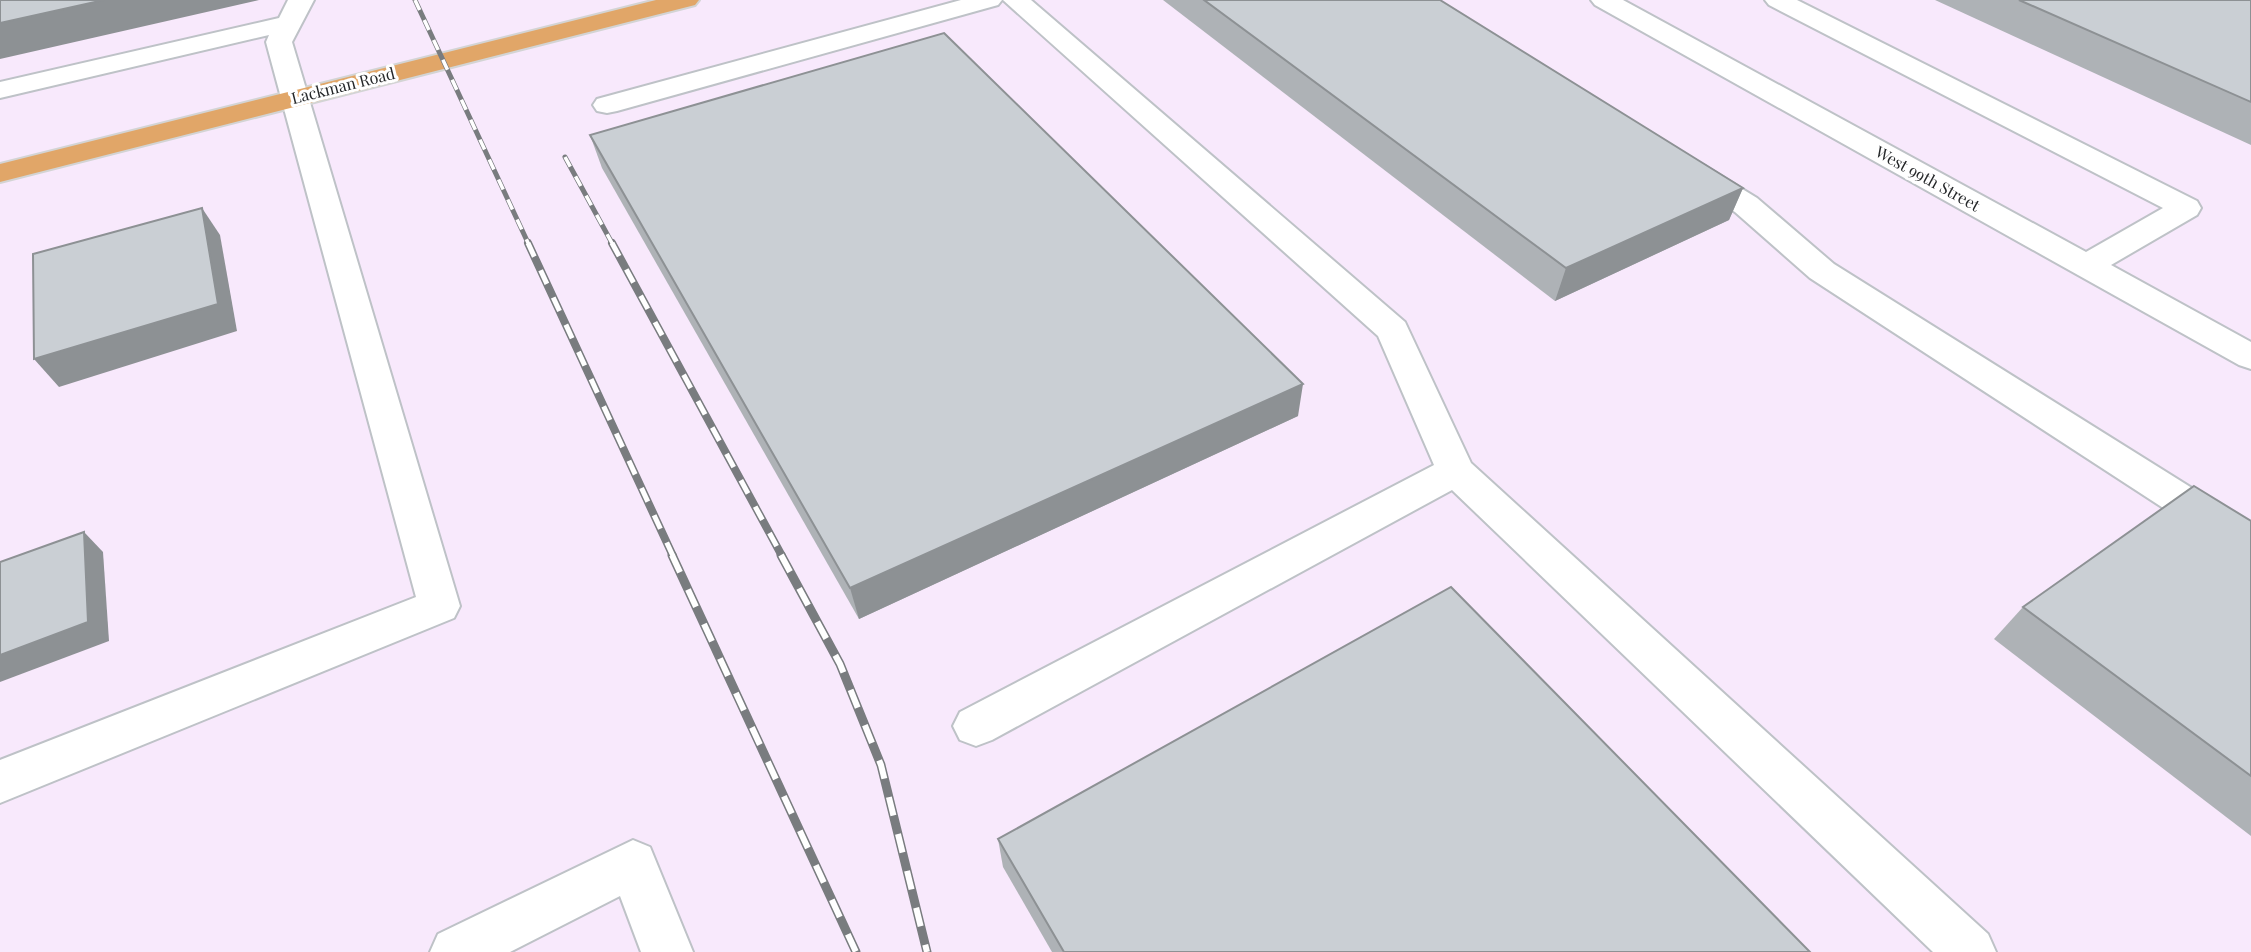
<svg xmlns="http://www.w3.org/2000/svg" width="2251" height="952" font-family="'Playfair Display',serif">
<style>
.industrial{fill:#f8e9fc}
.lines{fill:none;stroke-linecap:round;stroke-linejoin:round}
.minor-casing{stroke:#bec2c7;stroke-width:4}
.major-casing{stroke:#d3d4d4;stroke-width:4}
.minor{fill:#fff;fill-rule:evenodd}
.major{fill:#e1a668;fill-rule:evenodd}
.rail-far2-casing{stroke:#797c7f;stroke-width:5}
.rail-far1-casing{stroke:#797c7f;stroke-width:8}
.rail-casing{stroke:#797c7f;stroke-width:9}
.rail-far2{stroke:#fff;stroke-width:3.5;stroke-dasharray:11;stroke-linecap:butt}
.rail-far1{stroke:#fff;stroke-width:5;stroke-dasharray:15;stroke-linecap:butt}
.rail{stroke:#fff;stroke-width:6;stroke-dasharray:19;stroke-linecap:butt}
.wall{fill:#aeb2b6}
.shaded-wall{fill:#8d9194}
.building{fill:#cacfd4;stroke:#8d9194;stroke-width:2}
.labels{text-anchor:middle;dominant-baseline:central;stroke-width:6;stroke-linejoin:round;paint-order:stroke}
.far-street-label{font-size:16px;fill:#252729;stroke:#fff}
</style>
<rect width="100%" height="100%" fill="#f5f9fe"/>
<rect class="industrial" x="0" y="0" width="2251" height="952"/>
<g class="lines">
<g class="minor-casing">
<g id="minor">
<polygon points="288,0 314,0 292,42 460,606 454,618 0,803 0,760 416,597 266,42 269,35 0,98 0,82 279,18"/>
<polygon points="961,0 1002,0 998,5 617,111 607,113 597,111 593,105 597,99"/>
<polygon points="1003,0 1031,0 1405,322 1471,463 1988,934 1996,952 1933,952 1452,490 992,740 976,746 960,740 953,726 960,712 1434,465 1378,336"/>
<polygon points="1591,0 1623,0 2086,252 2163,208 1769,5 1765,0 1797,0 2197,201 2201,208 2197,215 2111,265 2251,342 2251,369 2239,365 1595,5"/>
<polygon points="1692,162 1703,165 1757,198 1834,264 2251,525 2251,561 2237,556 1810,278 1735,212 1681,177 1677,171 1681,165"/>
<polygon points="633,840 650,847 693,952 641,952 620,896 510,952 430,952 438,934"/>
</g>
</g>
<g class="major-casing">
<polygon id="major" points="656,0 699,0 695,5 0,182 0,164"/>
</g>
<use href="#minor" class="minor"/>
<use href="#major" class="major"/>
<g class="rail-far2-casing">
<g id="rail-far2">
<polyline points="415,0 529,245"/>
<polyline points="565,157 613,245"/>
</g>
</g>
<g class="rail-far1-casing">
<g id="rail-far1">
<polyline points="528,243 673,556"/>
<polyline points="612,243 782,556"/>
</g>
</g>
<g class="rail-casing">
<g id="rail">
<polyline points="672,555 856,952"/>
<polyline points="781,555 840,664 881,765 927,952"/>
</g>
</g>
<use href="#rail-far2" class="rail-far2"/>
<use href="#rail-far1" class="rail-far1"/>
<use href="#rail" class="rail"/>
</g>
<g class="wall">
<polygon points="1163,0 1440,0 1743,188 1729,220 1555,301"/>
<polygon points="1935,0 2251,0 2251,145"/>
<polygon points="590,135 1298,416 859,619 602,168"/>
<polygon points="2251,521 2251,836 1994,639 2023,607"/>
<polygon points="998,839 1810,952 1052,952 1003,867"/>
</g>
<g class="shaded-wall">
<polygon points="104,0 259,0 0,59 0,23"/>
<polygon points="1743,188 1729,220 1555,301 1566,268"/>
<polygon points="202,208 220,235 237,331 59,387 34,359"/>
<polygon points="1303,384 1298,416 859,619 850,588"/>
<polygon points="84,532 103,552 109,641 0,682 0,655"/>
</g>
<g class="building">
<polygon points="0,0 104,0 0,23"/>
<polygon points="1204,0 1440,0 1743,188 1566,268"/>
<polygon points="2019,0 2251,0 2251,102"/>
<polygon points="944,33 1303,384 850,588 590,135"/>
<polygon points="202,208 218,304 34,359 33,254"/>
<polygon points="2194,486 2251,521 2251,776 2023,607"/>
<polygon points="84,532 88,622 0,655 0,562"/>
<polygon points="1451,587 1810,952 1064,952 998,839"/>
</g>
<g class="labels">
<g class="far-street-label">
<text transform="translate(343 85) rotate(-14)">Lackman Road</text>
<text transform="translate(1928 178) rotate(29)">West 99th Street</text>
</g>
</g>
</svg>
